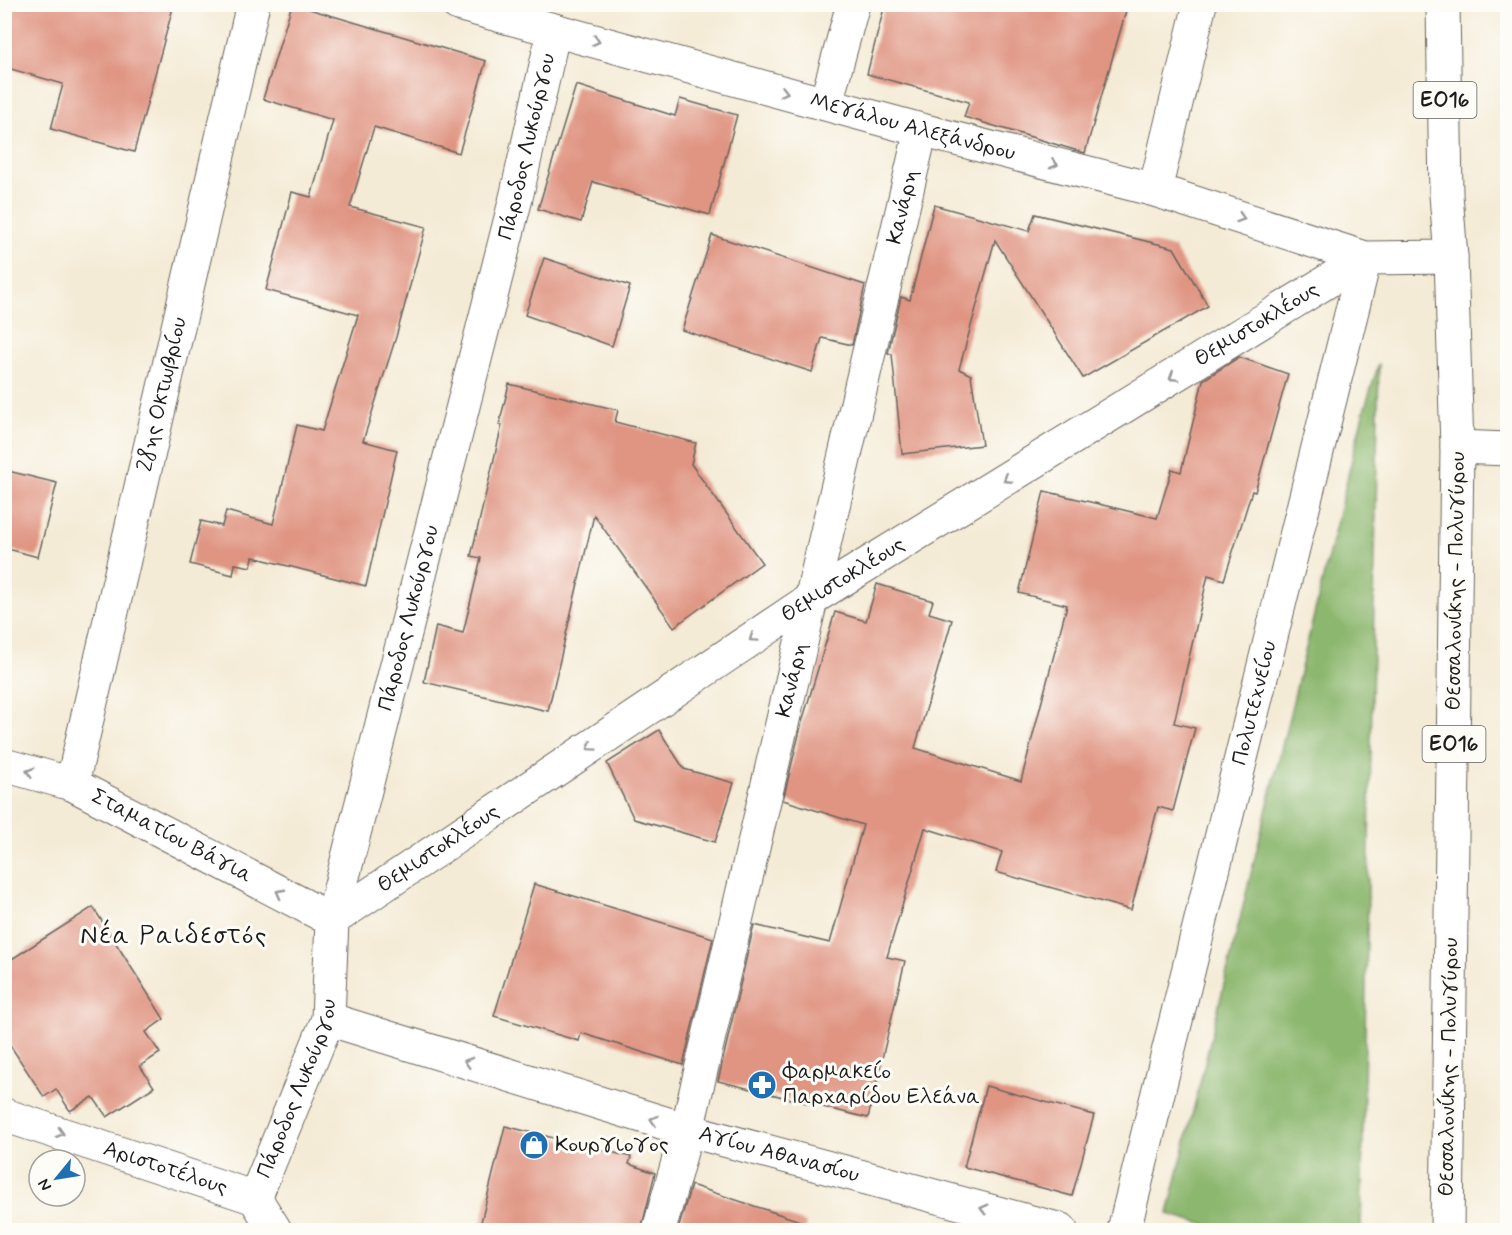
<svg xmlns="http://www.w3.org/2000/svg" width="1512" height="1235" font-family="Mynerve,sans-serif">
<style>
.forest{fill:#8cb76e;stroke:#546a45;stroke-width:1.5}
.building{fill:#e09583}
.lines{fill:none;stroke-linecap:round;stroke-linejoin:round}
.street-casing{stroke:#68645d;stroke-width:35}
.primary-casing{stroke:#68645d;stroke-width:35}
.street{stroke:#fff;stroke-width:33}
.primary{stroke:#fff;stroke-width:33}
.oneway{stroke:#999}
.labels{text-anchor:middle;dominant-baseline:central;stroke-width:6;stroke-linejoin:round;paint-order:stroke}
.shield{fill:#fdfcf7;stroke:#605f5e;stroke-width:1.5}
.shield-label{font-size:21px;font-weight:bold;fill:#1c1c1c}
.street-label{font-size:22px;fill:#1c1c1c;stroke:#fdfcf7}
.poi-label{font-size:22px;fill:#1c1c1c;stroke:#fdfcf7;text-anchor:start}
.quarter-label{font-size:26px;letter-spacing:1.5px;fill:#1c1c1c;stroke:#fdfcf7}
</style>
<rect width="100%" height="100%" fill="#fdfcf7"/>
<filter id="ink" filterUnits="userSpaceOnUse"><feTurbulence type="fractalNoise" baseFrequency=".0167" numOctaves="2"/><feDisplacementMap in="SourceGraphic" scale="12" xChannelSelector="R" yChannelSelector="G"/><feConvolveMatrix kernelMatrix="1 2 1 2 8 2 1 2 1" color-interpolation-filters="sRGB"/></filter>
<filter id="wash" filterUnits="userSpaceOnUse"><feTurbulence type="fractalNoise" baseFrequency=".008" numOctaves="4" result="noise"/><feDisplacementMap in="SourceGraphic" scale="24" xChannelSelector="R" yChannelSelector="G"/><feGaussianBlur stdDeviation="1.35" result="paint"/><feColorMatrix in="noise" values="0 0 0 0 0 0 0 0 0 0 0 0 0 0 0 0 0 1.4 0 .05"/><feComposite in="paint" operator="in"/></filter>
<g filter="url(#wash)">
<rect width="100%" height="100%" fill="#f4ebd6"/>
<polygon class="forest" points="1379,363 1361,1230 1223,1230 1168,1214 1363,414"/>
<g id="blocks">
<g class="building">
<polygon points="4,4 174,4 134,152 51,129 63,84 4,67"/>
<polygon points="292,4 486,61 459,153 374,127 350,207 426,227 396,337 363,441 397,450 366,586 253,557 251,567 235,564 233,575 190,564 201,521 222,526 226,511 273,524 297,425 322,431 358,315 266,290 292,192 311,197 333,120 263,99"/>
<polygon points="885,4 1128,4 1085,153 964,117 969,102 867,74"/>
<polygon points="576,85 675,116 680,99 737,115 710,215 593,182 581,222 538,209"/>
<polygon points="934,205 1029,231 1035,214 1174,248 1208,306 1083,378 995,240 959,369 971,375 982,445 902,454 892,354 888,353 901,297 910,300"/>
<polygon points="712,235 865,285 852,345 822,338 812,372 682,330"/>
<polygon points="544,258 630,286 612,346 525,315"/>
<polygon points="1239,357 1288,374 1255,492 1252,491 1224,580 1208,575 1174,723 1195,728 1173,811 1158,807 1131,910 996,872 1002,852 925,828 887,957 905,961 868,1118 718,1081 754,925 830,943 863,825 783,800 802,722 835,612 866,621 877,584 933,601 929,613 952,620 915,748 1021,781 1067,605 1019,593 1044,491 1157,518 1172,469 1181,472 1203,380"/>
<polygon points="509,384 618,410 615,422 696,443 691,464 762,563 674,627 594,515 548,711 424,682 436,626 463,633 481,558 471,556 502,425 499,425"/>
<polygon points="4,470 57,483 38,557 4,548"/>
<polygon points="659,730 684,769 734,783 715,842 634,819 607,763"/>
<polygon points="534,884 713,938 683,1065 581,1033 579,1041 494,1016"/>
<polygon points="93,907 164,1019 146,1032 160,1053 140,1066 154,1087 107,1117 93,1097 70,1111 56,1089 44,1097 4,1036 4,964"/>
<polygon points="986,1086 1094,1115 1072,1196 964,1167"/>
<polygon points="505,1126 631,1157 629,1164 655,1173 641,1230 479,1230"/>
<polygon points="691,1185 806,1223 805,1230 678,1230"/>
</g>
</g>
</g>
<g filter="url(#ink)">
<use href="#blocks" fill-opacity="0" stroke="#68645d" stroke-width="1.5"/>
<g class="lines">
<g class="street-casing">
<g id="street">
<path id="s1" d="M458 4 921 130 1155 190 1365 258 1451 257"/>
<polyline points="826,103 853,4"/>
<polyline points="1155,190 1200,4"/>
<polyline points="1457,447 1508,449"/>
<path id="s2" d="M4 765 72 784 332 920 811 599 1365 258"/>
<path id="s3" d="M72 784 253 4"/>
<path id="s4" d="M328 1019 687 1130 1061 1230"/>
<path id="s5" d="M4 1115 255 1198 275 1230"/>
<path id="s6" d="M255 1198 328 1019 332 920 515 202 554 30"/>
<path id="s7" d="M659 1230 687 1130 921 130"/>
<path id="s8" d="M1124 1230 1365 258"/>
</g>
</g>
<g class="primary-casing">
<polyline id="primary" points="1443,4 1446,195 1451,257 1457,447 1447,1230"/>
</g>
<use href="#street" class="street"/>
<use href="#primary" class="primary"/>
</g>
<defs><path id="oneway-chevron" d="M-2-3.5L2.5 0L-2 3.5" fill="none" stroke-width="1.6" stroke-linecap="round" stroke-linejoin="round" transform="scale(1.5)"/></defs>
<g class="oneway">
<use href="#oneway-chevron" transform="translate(596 41) rotate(15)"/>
<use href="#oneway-chevron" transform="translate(784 92) rotate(15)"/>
<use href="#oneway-chevron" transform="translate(1054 164) rotate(14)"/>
<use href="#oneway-chevron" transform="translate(1241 218) rotate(18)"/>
<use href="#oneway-chevron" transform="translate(1173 377) rotate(148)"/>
<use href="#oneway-chevron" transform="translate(1007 479) rotate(148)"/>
<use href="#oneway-chevron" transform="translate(753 638) rotate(146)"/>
<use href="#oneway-chevron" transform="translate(591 747) rotate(146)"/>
<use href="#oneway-chevron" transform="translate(30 772) rotate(-164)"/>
<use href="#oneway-chevron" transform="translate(280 893) rotate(-152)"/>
<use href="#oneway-chevron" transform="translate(468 1062) rotate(-163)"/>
<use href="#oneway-chevron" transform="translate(654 1120) rotate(-163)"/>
<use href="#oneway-chevron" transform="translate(60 1133) rotate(18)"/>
<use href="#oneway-chevron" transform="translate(984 1209) rotate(-165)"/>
</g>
</g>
<defs>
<g id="pharmacy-disc" transform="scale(1.5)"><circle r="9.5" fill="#1f6fb2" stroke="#fdfcf7"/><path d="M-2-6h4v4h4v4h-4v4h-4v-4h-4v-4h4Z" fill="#fff"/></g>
<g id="shop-disc" transform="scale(1.5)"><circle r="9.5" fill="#1f6fb2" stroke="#fdfcf7"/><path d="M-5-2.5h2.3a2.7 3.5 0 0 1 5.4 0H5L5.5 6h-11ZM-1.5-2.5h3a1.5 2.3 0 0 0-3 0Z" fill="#fff"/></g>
</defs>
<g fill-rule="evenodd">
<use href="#pharmacy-disc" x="762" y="1085"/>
<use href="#shop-disc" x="534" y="1145"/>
</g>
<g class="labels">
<g class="shield">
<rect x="1413.5" y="82" width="63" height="36" rx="4.5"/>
<rect x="1422.5" y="726" width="63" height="36" rx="4.5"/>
</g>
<g class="shield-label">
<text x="1445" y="100">ΕΟ16</text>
<text x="1454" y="744">ΕΟ16</text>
</g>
<g class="street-label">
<text stroke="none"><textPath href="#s1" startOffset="471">Μεγάλου Αλεξάνδρου</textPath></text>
<text stroke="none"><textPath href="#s6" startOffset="1090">Πάροδος Λυκούργου</textPath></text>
<text stroke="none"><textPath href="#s7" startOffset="1052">Κανάρη</textPath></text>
<text stroke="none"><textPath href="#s2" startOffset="1464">Θεμιστοκλέους</textPath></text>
<text stroke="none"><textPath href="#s3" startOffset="400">28ης Οκτωβρίου</textPath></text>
<text stroke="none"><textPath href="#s2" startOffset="978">Θεμιστοκλέους</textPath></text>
<text transform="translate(1456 581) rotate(-89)">Θεσσαλονίκης - Πολυγύρου</text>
<text stroke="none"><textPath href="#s6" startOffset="604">Πάροδος Λυκούργου</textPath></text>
<text stroke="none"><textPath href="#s7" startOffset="566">Κανάρη</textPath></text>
<text stroke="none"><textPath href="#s8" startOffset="543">Πολυτεχνείου</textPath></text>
<text stroke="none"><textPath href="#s2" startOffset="183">Σταματίου Βάγια</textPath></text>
<text stroke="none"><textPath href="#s2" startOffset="492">Θεμιστοκλέους</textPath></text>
<text transform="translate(1449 1067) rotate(-89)">Θεσσαλονίκης - Πολυγύρου</text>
<text stroke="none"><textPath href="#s6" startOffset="118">Πάροδος Λυκούργου</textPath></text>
<text stroke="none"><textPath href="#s4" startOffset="471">Αγίου Αθανασίου</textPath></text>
<text stroke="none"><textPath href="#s5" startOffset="170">Αριστοτέλους</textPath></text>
</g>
<g class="poi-label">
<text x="783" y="1072">Φαρμακείο<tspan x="783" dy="25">Παρχαρίδου Ελεάνα</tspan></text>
<text x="555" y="1145">Κουργιογος</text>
</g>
<g class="quarter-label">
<text x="174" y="936">Νέα Ραιδεστός</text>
</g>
</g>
<rect width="1512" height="1235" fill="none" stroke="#fdfcf7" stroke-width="24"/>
<g transform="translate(57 1178) rotate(240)"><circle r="28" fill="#fdfcf7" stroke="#a3a29f" stroke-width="1.5"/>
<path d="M0-4.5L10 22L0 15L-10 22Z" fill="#1f6fb2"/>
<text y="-9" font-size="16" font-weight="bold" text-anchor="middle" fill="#1c1c1c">N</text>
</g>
</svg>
